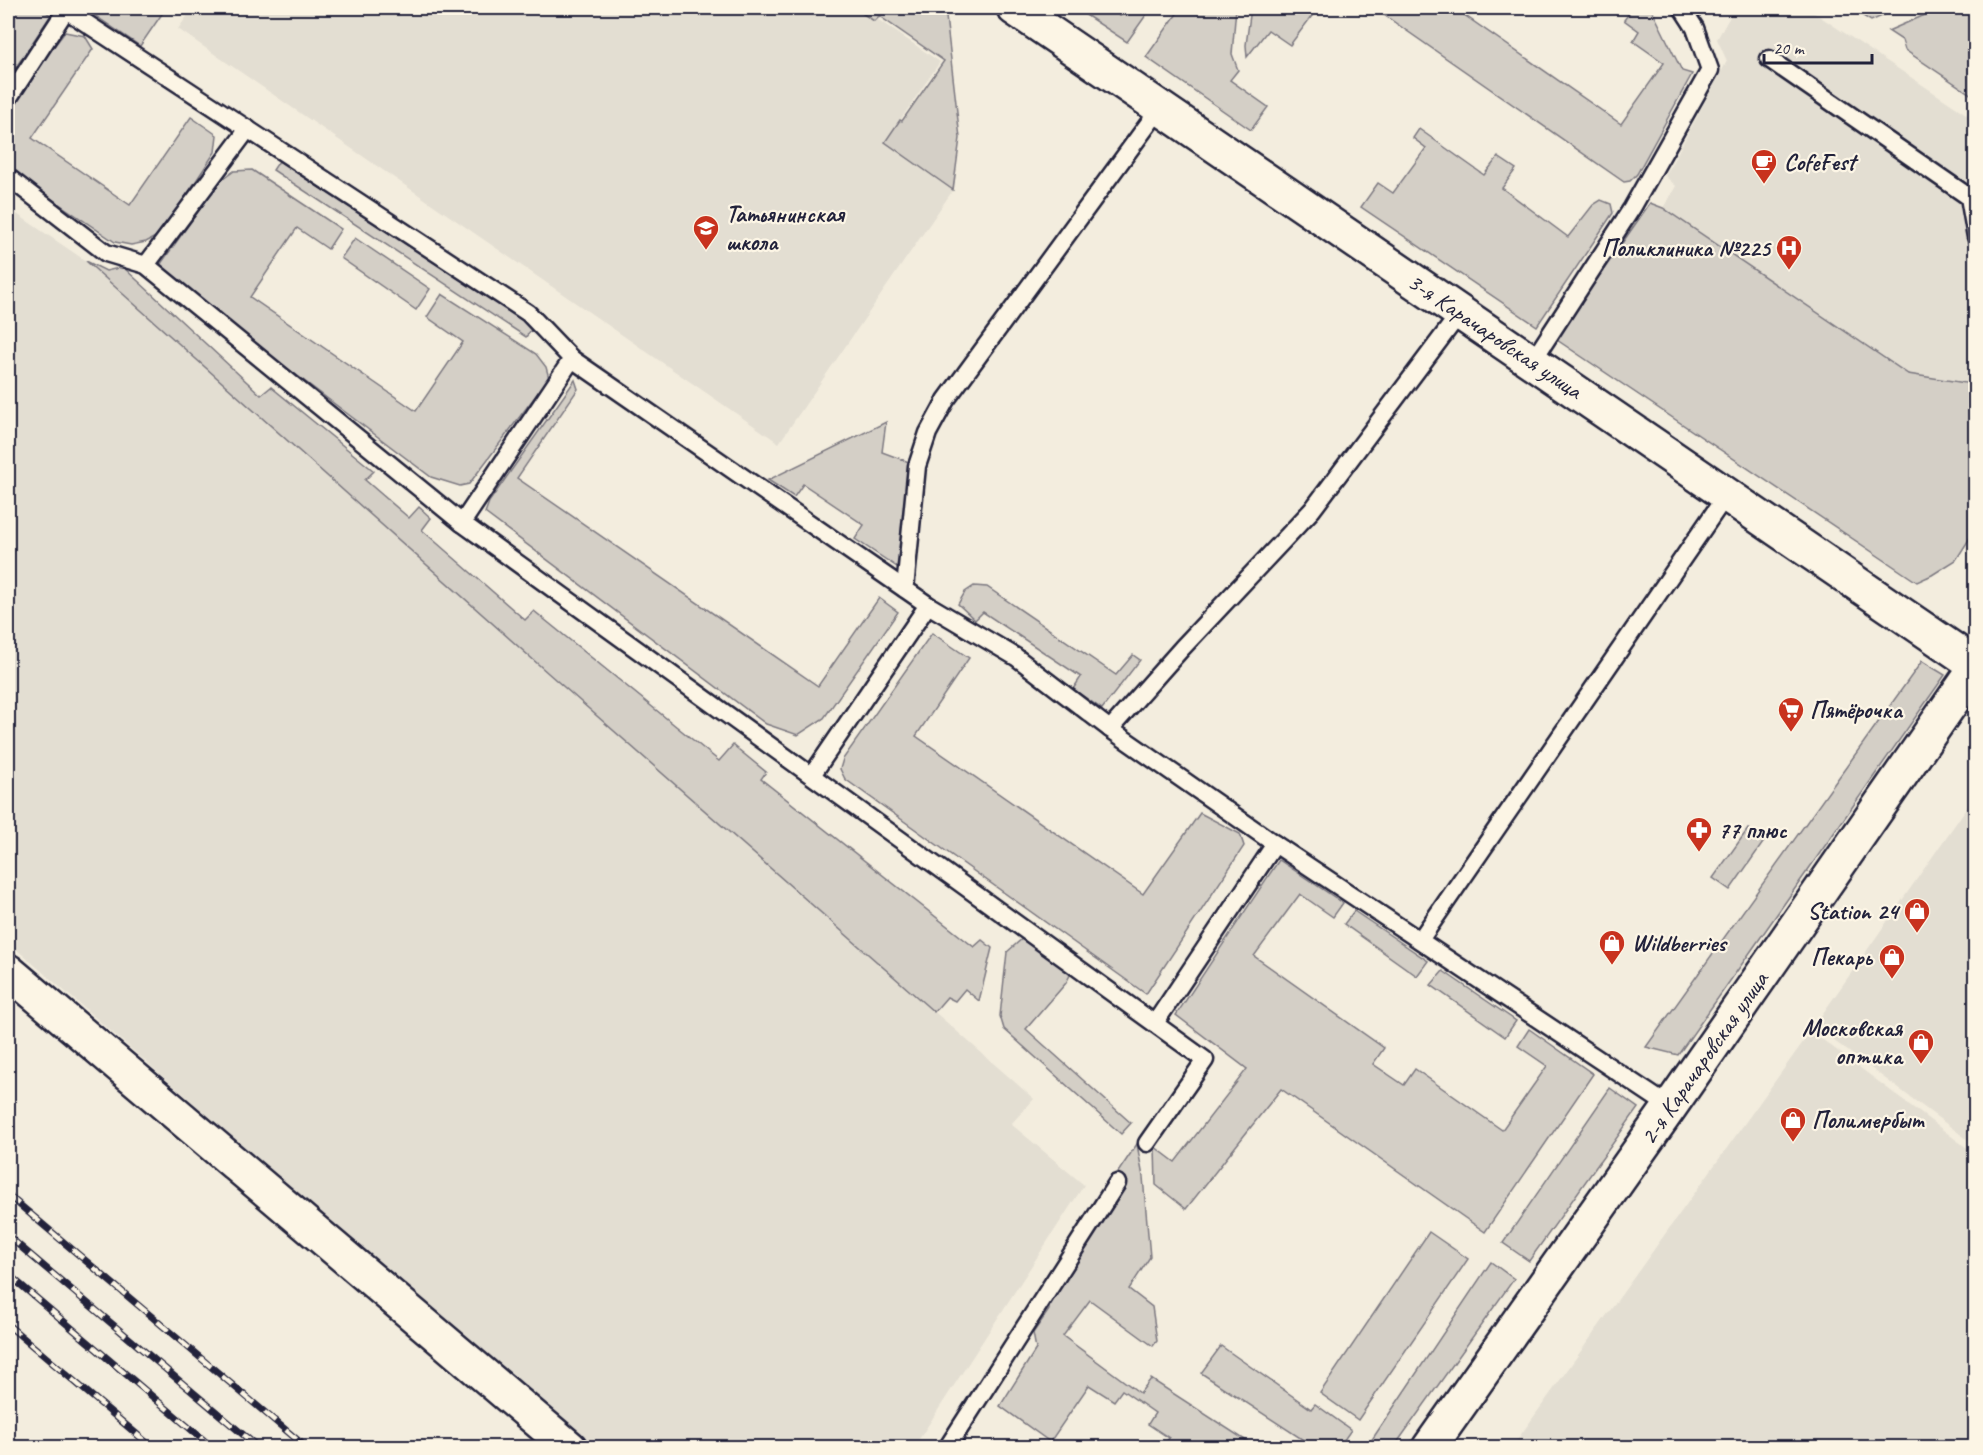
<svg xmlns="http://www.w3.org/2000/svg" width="1983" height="1455" font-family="Caveat,sans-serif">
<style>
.built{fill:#e3ded2}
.green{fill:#d4cfc6;stroke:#7b7880;stroke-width:1.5}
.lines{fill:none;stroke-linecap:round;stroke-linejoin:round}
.lane-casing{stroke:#22223b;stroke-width:21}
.street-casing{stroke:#22223b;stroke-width:38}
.lane{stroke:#fcf5e5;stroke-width:16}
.street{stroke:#fcf5e5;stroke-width:33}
.rail-casing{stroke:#22223b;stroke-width:7}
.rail{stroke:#fcf5e5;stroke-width:4.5;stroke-dasharray:14;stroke-linecap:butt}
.labels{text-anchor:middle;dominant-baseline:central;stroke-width:4.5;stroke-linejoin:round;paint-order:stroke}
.poi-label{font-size:24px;font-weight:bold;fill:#22223b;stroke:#fcf5e5;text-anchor:start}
.street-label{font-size:24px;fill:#22223b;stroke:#fcf5e5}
</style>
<rect width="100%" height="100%" fill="#f3edde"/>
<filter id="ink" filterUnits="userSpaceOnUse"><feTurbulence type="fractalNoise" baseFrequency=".0167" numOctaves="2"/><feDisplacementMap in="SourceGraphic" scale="12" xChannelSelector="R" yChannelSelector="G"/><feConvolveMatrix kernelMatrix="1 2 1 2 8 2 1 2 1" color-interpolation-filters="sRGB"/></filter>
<g filter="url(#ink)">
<g class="built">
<polygon points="193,8 861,8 940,62 885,142 953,190 779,443 178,29"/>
<polygon points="1735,8 1807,8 1975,120 1975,510 1928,579 1559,334 1650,203 1663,208 1676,186 1665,176 1727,61 1717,39"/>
<polygon points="8,208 86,261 548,673 1034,1099 1011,1124 1084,1185 914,1447 598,1447 553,1415 8,942"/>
<polygon points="1975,796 1975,1145 1814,1026"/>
<polygon points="1811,1031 1975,1154 1975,1447 1512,1447"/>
</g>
<g class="green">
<polygon points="8,8 40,8 51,15 8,79"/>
<polygon points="84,8 166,8 140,46"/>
<polygon points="854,8 945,8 960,138 953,190 885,142 900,120 902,121 944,61 879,16 874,21"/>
<polygon points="1075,8 1108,8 1120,16 1126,8 1151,8 1127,42"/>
<polygon points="1181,8 1236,8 1232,54 1238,70 1230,80 1268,107 1251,130 1146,57"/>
<polygon points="1251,8 1318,8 1290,45 1268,30 1247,57 1246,45"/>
<polygon points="1374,8 1454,8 1621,124 1664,63 1633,41 1639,31 1624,20 1633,8 1651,8 1682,71 1692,74 1637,174 1630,181 1624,182"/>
<polygon points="1850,8 1900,8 1871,21"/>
<polygon points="1941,8 1975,8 1975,97 1905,50 1902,40 1888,31"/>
<polygon points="65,32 85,36 93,49 32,138 130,205 191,117 217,135 215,152 161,234 146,242 131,245 115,242 8,169 8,111 34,72"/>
<polygon points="1419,129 1484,175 1498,157 1516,169 1502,188 1568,237 1593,205 1601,200 1611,204 1613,213 1537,326 1361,207 1378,183 1393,193 1426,148 1413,138"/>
<polygon points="279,161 533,327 526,337 273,170"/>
<polygon points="252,170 341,229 328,249 297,228 250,297 416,411 463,342 427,317 442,294 536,354 546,367 549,378 469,484 460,486 431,477 171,280 160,265 219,182 234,171"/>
<polygon points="1650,203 1663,208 1908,374 1972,384 1975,382 1975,530 1956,560 1932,575 1917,582 1557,340 1559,334"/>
<polygon points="355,238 430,289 416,310 341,258"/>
<polygon points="86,261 106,271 123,267 261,395 271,387 374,471 365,480 409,518 419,507 431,518 422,530 525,620 534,611 719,761 733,745 766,772 761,779 974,947 982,940 992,948 979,1001 965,989 955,1001 947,997 934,1012 548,673"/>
<polygon points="575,380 578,389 517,478 818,686 879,598 898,612 824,718 798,735 766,724 485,513 489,502"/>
<polygon points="886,422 882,452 909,462 897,567 855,539 864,525 803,484 794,497 768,480"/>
<polygon points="974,586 987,587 1116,675 1133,655 1140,660 1102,709 1073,689 1081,677 983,612 975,620 958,604 965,592"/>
<polygon points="932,633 969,658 916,736 1143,894 1200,813 1240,834 1244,846 1146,994 845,779 840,769 843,759"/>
<polygon points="1922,661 1945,675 1678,1055 1646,1047"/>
<polygon points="1748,829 1765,840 1730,890 1713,878"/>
<polygon points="1279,860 1343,903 1333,917 1300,894 1254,956 1384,1048 1373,1064 1404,1085 1415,1069 1502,1130 1547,1066 1518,1046 1529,1029 1593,1074 1485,1232 1281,1089 1186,1209 1156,1185 1155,1147 1175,1162 1247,1069 1176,1015"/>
<polygon points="1354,911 1428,961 1417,976 1344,924"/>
<polygon points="1023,938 1065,966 1070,975 1066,983 1026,1029 1131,1123 1121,1134 1004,1029 1000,1016 1007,952"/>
<polygon points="1443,971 1516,1021 1505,1037 1431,985"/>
<polygon points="1610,1088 1638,1108 1529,1261 1503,1243"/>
<polygon points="1137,1144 1143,1177 1150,1257 1129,1289 1152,1307 1157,1341 1153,1346 1090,1300 1063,1336 1140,1393 1151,1379 1256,1447 1163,1447 1169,1438 1148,1424 1155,1413 1122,1390 1114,1401 1089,1385 1050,1442 1000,1406 1036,1349 1033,1333 1049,1310 1052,1270"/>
<polygon points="1429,1232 1468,1259 1358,1420 1320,1393"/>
<polygon points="1491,1262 1514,1279 1394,1447 1367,1447"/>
<polygon points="1221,1346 1311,1409 1315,1404 1351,1430 1339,1447 1314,1447 1201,1373"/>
</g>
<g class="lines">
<g class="lane-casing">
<g id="lane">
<polyline points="63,8 528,313 572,359 928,605 1016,657 1110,729 1275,844 1670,1107"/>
<polyline points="1769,59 1969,197 1976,237"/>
<polyline points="8,99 66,10"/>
<polyline points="8,177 106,253 146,265 462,523"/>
<polyline points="146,265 248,129"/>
<polyline points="572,359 462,523 1205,1060 1147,1143"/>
<polyline points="1532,362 1632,208 1710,70 1695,28 1682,8"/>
<polyline points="905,589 917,466 928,433 946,400 1160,108"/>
<polyline points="1110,729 1182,648 1312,510 1460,313"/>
<polyline points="812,775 928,605"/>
<polyline points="1420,940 1727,494"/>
<polyline points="1155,1023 1275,844"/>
<polyline points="947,1448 1117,1183"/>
</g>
</g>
<g class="street-casing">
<g id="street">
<polyline points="1014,8 1976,665"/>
<polyline points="8,971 570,1448"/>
<polyline points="1429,1448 1670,1107 1976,667"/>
</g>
</g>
<use href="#lane" class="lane"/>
<use href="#street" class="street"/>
<g class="rail-casing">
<g id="rail">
<polyline points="8,1195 307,1448"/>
<polyline points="8,1236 259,1448"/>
<polyline points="8,1274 213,1448"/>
<polyline points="8,1325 153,1448"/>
</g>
</g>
<use href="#rail" class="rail"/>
</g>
</g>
<defs>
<g id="cafe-pin" transform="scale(1.35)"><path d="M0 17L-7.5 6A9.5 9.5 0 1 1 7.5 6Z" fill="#c8321e" stroke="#fcf5e5"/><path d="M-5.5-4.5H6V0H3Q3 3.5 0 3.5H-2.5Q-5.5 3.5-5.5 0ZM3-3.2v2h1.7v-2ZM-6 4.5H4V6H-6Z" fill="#fff"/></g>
<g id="school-pin" transform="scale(1.35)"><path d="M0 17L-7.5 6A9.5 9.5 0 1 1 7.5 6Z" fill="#c8321e" stroke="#fcf5e5"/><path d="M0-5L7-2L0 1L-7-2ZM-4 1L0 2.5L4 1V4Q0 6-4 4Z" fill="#fff"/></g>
<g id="hospital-pin" transform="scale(1.35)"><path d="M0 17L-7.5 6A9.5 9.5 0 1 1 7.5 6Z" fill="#c8321e" stroke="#fcf5e5"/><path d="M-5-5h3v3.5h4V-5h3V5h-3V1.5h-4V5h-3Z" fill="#fff"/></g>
<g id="supermarket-pin" transform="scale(1.35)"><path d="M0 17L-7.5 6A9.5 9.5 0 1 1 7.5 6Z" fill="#c8321e" stroke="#fcf5e5"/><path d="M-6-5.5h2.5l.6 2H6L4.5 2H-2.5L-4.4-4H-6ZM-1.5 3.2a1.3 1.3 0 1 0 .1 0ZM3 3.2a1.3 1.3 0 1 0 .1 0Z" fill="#fff"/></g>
<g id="pharmacy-pin" transform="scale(1.35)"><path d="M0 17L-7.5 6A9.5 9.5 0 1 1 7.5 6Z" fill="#c8321e" stroke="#fcf5e5"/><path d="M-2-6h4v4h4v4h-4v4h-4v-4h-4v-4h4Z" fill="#fff"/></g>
<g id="shop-pin" transform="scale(1.35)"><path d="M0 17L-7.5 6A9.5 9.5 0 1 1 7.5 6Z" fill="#c8321e" stroke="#fcf5e5"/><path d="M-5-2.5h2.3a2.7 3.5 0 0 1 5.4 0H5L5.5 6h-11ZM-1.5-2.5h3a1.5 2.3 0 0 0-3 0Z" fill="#fff"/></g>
</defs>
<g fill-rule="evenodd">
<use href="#cafe-pin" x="1764" y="162"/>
<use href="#school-pin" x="706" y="228"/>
<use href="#hospital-pin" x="1789" y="248"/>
<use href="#supermarket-pin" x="1791" y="710"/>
<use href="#pharmacy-pin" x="1699" y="830"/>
<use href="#shop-pin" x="1917" y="911"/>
<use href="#shop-pin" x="1612" y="943"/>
<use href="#shop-pin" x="1892" y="957"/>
<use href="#shop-pin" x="1921" y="1042"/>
<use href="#shop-pin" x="1793" y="1120"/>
</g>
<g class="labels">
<g class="poi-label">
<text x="1784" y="162">CofeFest</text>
<text x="726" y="214">Татьянинская<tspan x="726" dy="28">школа</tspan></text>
<text x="1770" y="248" text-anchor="end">Поликлиника №225</text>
<text x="1810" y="710">Пятёрочка</text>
<text x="1718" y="830">77 плюс</text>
<text x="1898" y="911" text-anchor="end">Station 24</text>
<text x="1632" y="943">Wildberries</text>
<text x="1872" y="957" text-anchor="end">Пекарь</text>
<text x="1902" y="1028" text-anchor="end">Московская<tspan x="1902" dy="28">оптика</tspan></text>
<text x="1812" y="1120">Полимербыт</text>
</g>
<g class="street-label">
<text transform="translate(1495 336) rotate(34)">3-я Карачаровская улица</text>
<text transform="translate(1704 1058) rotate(-55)">2-я Карачаровская улица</text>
</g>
</g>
<rect width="1983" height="1455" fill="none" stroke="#fcf5e5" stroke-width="30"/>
<rect x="15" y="15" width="1953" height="1425" fill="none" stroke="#22223b" stroke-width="2" filter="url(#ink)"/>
<path d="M1764 54v9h108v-9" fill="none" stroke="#22223b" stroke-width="3"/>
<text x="1773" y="54" font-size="18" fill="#22223b" stroke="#fcf5e5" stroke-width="4.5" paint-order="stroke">20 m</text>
</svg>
